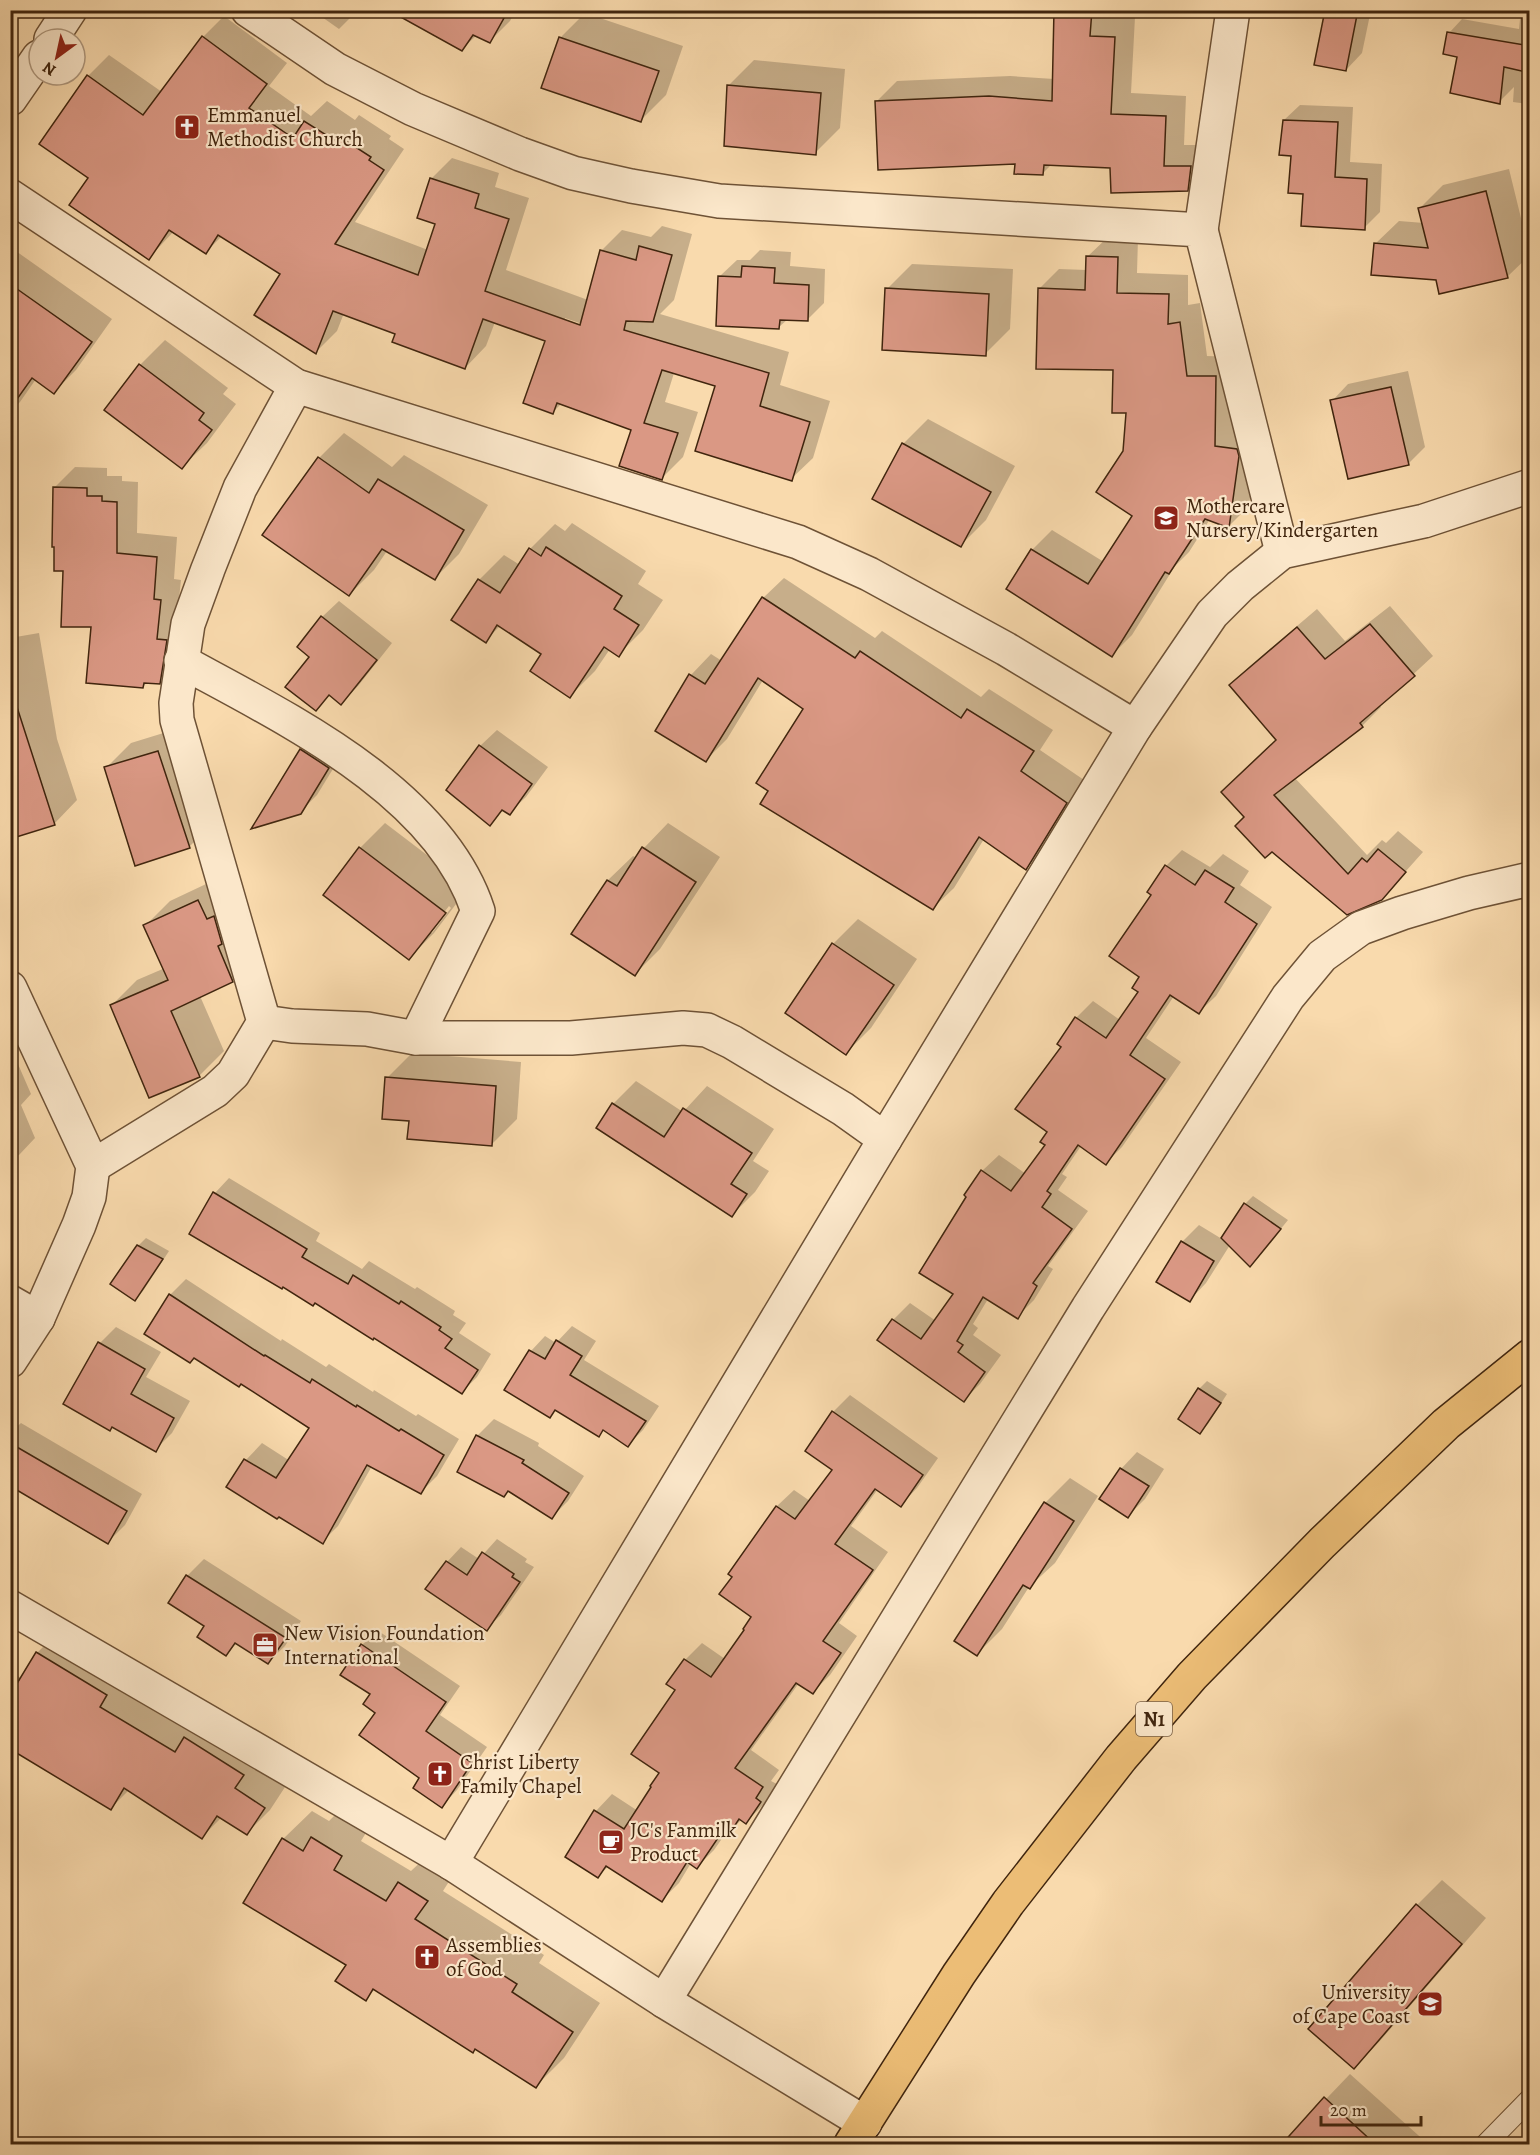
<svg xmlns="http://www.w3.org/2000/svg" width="1540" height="2155" font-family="Alegreya,serif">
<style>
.shadow{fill:#0003;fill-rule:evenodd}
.building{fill:#da9884;stroke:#40250e;stroke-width:1.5}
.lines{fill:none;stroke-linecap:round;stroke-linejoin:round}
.service-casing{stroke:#6e5236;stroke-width:22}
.minor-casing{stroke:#6e5236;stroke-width:36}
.trunk-casing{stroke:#40250e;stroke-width:36}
.service{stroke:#fbe7ca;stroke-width:20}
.minor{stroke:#fbe7ca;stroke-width:33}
.trunk{stroke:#ecbd76;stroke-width:33}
.labels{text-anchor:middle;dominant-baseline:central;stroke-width:4.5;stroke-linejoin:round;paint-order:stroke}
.shield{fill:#fbe7ca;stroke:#785f46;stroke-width:1.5}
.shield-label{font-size:20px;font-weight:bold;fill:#40250e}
.poi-label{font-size:21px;fill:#40250e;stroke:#fbe7ca;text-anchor:start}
</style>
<rect width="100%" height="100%" fill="#f9daad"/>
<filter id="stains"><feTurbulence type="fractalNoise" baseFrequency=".00333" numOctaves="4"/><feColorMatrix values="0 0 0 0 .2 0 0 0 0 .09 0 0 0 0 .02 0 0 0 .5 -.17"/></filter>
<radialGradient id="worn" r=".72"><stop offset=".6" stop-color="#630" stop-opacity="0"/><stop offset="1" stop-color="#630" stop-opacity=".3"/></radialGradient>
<g class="shadow">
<polygon points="312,10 358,10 339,29"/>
<polygon points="391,10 516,10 510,21 490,41 477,35 462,49"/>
<polygon points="1046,10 1111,10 1111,16 1135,17 1131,93 1186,96 1184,145 1211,145 1208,169 1187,190 1112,167 1052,164 1042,174 876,102 897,81 1010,76 1054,79 1055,13 1046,13"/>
<polygon points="1326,10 1371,10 1362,53 1346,70"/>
<polygon points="1530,10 1530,102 1527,104 1513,102 1514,87 1499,102 1459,56 1449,33 1462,19 1519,29 1520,19"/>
<polygon points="585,13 683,46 666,95 641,120 560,38"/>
<path d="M224 16 287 63 269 86 311 116 327 101 355 120 359 115 391 136 389 139 404 149 355 222 428 250 437 223 431 179 452 158 499 173 495 187 529 198 506 270 588 300 601 251 622 230 651 237 662 226 692 234 674 300 660 314 789 352 780 385 830 401 813 458 791 479 717 385 674 373 665 402 698 412 683 457 662 478 632 429 562 403 553 412 547 340 495 322 486 346 465 368 397 334 344 313 337 331 316 352 282 273 222 236 206 252 174 231 149 258 90 177 88 76 109 55 162 92 203 37ZM565 318 588 326 587 329 565 321Z"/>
<polygon points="754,60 845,69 840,128 815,153 729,85"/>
<polygon points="1300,105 1353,107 1350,162 1382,164 1380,212 1364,228 1304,192 1284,120"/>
<polygon points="1509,169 1530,255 1507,277 1437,279 1375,244 1399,221 1424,223 1420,208 1443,185"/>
<polygon points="1108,237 1138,238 1137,273 1188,275 1188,305 1200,303 1207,356 1236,357 1258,435 1249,506 1229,526 1210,519 1189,552 1175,566 1132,635 1112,655 1032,550 1052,530 1104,562 1135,516 1125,451 1127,412 1115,369 1039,289 1059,269 1087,270 1087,257"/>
<polygon points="13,249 112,319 76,370 54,392 36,379 20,402 10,412 10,251"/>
<polygon points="760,250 791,252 790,266 825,269 824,303 807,320 788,319 779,327 720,276 737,260 750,260"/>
<polygon points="912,264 1013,269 1010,329 985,354 887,289"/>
<polygon points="165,340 228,388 223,394 236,404 207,443 182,467 140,365"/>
<polygon points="1408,371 1425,447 1408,464 1332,401 1348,384"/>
<polygon points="928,419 1015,466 986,520 961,545 903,444"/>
<polygon points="344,433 392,467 404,455 488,505 459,554 434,579 387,551 374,570 349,595 264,534 319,458"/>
<polygon points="75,467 107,468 107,476 122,476 122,481 138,482 137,533 177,537 174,579 181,580 177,618 180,662 159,683 147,682 143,687 93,626 64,569 54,488"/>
<polygon points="572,523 646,571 638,584 663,600 643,630 618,655 610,649 595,671 570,696 543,653 501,625 485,641 479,580 504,555 520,565 530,549 555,524 565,531"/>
<polygon points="784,578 875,638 882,631 981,697 989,689 1053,730 1040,750 1087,782 1047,847 1026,868 984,839 954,888 933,908 770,790 805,708 763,680 727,739 706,760 657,730 691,675 711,654 722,661 763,598"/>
<polygon points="339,601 392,643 358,686 341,703 331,694 316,709 311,657 322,617"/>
<polygon points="1390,606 1433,656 1380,705 1381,707 1362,726 1294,777 1367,855 1382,840 1386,843 1398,831 1423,852 1381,899 1246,817 1277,739 1231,685 1250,666 1317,609 1345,641"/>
<polygon points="39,633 57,739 77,800 54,824 10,837 10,638"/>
<polygon points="183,727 214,822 189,847 106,768 131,743"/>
<polygon points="497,730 548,767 526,797 509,813 504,809 490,824 480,746"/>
<polygon points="318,734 344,751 317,795 300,812 302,750"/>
<path d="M385 823 469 887 434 933 409 958 325 894 360 848ZM449 906 451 908 432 933H428Z"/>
<polygon points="668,823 720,857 660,949 635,974 608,880 633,856 637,858 644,848"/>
<polygon points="1182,850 1210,867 1223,854 1249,871 1240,885 1272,907 1216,996 1199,1012 1174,996 1146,1038 1181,1062 1122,1147 1106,1163 1081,1146 1062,1174 1067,1177 1058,1190 1088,1211 1048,1266 1053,1269 1034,1300 1017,1317 988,1299 973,1324 978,1328 973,1335 1001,1355 980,1384 964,1400 879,1340 893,1320 910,1303 936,1321 955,1293 982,1171 999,1155 1026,1174 1047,1145 1063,1047 1076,1018 1093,1001 1120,1020 1140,992 1153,894 1166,866"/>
<polygon points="223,876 257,956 232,981 200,996 224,1051 199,1076 112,1005 137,980 165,968 145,926 170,901"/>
<polygon points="858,919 917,959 871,1028 846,1053 833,944"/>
<polygon points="11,1048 31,1094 21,1105 35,1138 19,1155 10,1158"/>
<polygon points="412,1053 521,1062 517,1119 492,1144 387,1078"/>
<polygon points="636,1081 683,1112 707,1086 774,1129 753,1161 769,1171 755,1192 732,1215 613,1104"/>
<polygon points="229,1178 320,1233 316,1241 362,1269 369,1261 415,1289 417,1287 455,1311 453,1315 466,1323 459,1333 491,1354 477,1377 462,1392 215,1193"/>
<polygon points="1253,1196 1288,1220 1258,1257 1230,1245 1206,1283 1190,1300 1158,1281 1182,1242 1199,1225 1222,1239 1245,1204"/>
<polygon points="146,1238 169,1251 143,1291 135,1299 138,1246"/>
<polygon points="186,1279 281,1341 282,1339 326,1367 329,1364 373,1392 374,1390 416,1416 418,1414 459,1439 437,1476 420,1493 372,1466 338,1526 322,1542 228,1487 246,1460 262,1443 290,1461 311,1428 170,1295"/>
<polygon points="572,1326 596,1341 584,1360 659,1406 643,1430 628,1445 605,1429 599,1435 557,1409 549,1416 507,1389 531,1351 545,1336 556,1343"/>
<polygon points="116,1327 161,1352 146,1377 190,1401 172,1433 155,1450 100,1343"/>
<polygon points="1207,1381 1227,1394 1208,1424 1200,1432 1199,1389"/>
<polygon points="850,1395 938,1458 917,1488 901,1505 878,1489 851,1526 888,1552 839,1623 857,1636 830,1675 813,1692 799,1683 751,1750 779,1770 771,1781 777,1784 763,1805 746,1822 742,1819 730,1831 728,1830 714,1850 697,1867 691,1863 679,1883 662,1900 609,1866 598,1876 596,1811 612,1794 638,1811 661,1773 677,1690 685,1660 702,1643 725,1659 753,1616 734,1576 730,1574 777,1506 794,1490 810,1501 834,1469 833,1412"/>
<polygon points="494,1419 539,1443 538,1446 584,1476 568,1501 552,1517 509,1490 504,1495 477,1436"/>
<polygon points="21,1423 142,1494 125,1525 108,1542 10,1485 10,1433"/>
<polygon points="1137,1452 1164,1469 1145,1499 1128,1516 1101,1498 1121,1469"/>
<polygon points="1070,1478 1098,1496 1055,1563 1029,1587 1002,1629 977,1654 956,1641 1045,1503"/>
<polygon points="497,1539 527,1559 525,1562 534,1567 501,1615 486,1629 447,1562 461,1547 479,1559"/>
<polygon points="204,1559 301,1621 285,1646 268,1662 237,1643 226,1654 206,1625 187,1576"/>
<polygon points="60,1630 287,1784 270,1810 247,1833 222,1817 202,1837 129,1790 111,1808 10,1747 10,1673 22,1678 37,1653"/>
<polygon points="377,1630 460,1686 440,1715 487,1747 457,1790 442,1806 378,1713 362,1645"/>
<polygon points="340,1810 369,1828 361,1841 411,1871 428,1855 455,1872 443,1891 544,1955 539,1963 600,2003 564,2058 536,2086 476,2048 375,1989 366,1999 283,1839 312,1811 329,1821"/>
<polygon points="1442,1880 1486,1918 1379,2042 1354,2067 1417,1905"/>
<polygon points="1350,2074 1428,2144 1283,2144"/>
</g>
<g class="building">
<polygon points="388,10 490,10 504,18 490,43 473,35 462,51"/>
<polygon points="1054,10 1092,10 1090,36 1115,37 1111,114 1166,116 1164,166 1191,166 1188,191 1111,193 1110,168 1044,165 1043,175 1014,174 1015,164 878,170 875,101 989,96 1052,101"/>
<polygon points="1325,10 1358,10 1346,71 1314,65"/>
<polygon points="1447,32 1530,46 1530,73 1504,67 1500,104 1450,93 1457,57 1443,54"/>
<polygon points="202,36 267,84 249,108 293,138 304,121 334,140 337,135 371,157 369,160 384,170 335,244 418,275 435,224 417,218 430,178 479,194 475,208 509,219 485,291 580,325 600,250 636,260 639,246 672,255 653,322 626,321 624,330 769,373 760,406 810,422 792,481 695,451 715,386 662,370 644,423 678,433 662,480 619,466 631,430 557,403 553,414 523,403 545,341 483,319 465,369 392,342 395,334 333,311 316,354 254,315 280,274 218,235 206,254 169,230 149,260 69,205 88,178 39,144 87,75 143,115"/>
<polygon points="559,37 659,71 641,122 541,88"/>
<polygon points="727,85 821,93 816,155 724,146"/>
<polygon points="1283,120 1338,122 1335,177 1367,179 1365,230 1301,226 1303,194 1288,193 1291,156 1279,155"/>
<polygon points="1486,191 1508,278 1439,294 1436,280 1371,275 1374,243 1428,248 1418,208"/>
<polygon points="1086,256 1118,257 1117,293 1169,294 1168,324 1180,322 1187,376 1216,376 1215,446 1237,449 1239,456 1229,528 1205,519 1169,574 1165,572 1112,657 1006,589 1031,549 1088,584 1132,516 1096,492 1123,451 1126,413 1112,413 1113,370 1036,369 1038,288 1085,290"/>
<polygon points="742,266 775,268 774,283 809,285 808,321 780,320 779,329 716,326 718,276 741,277"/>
<polygon points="10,284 92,342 54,394 32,378 10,409"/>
<polygon points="885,288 989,294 986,356 882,350"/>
<polygon points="139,364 204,413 199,420 212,430 182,469 104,410"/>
<polygon points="1391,387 1409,465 1348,479 1330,400"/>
<polygon points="902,443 991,492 961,547 872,499"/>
<polygon points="318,457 369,493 378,479 464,530 435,580 382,549 349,596 262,535"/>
<polygon points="53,487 87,488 87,496 102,496 102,501 117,502 117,553 157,557 154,599 161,600 157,639 167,640 160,684 144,683 143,688 86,683 91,627 61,627 63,571 54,571 54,547 52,547"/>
<polygon points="546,547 622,596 614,609 639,625 619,657 604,647 570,698 530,671 541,654 497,625 486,643 451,620 478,579 500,593 529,548 541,556"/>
<polygon points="762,597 855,658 860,651 961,718 967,709 1034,751 1021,771 1067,803 1026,870 979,837 933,910 760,804 768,791 756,783 803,709 758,678 706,762 655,731 689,674 705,684"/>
<polygon points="321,616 377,660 341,705 329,695 316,711 285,687 309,657 297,647"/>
<polygon points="1370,624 1415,676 1360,723 1363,727 1274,795 1348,874 1362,858 1367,862 1378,849 1406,872 1382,900 1347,915 1272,852 1265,858 1235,826 1244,817 1221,792 1276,740 1229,685 1297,627 1325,659"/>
<polygon points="16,704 55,825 10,839 10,705"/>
<polygon points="479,745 532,784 510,815 502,810 490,826 446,790"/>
<polygon points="300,749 329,768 301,814 251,829"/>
<polygon points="158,751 190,848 135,866 104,767"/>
<polygon points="359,847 446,913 409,960 323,895"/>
<polygon points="642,847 696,882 635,976 571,934 607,880 617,886"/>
<polygon points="1165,865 1195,885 1205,870 1234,888 1225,902 1257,924 1199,1014 1170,995 1130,1055 1165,1079 1106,1165 1078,1145 1047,1191 1051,1194 1042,1207 1072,1229 1033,1283 1037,1286 1018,1319 983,1297 957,1341 963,1345 958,1352 985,1372 964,1402 877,1340 892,1319 921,1339 953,1294 919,1273 966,1197 964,1195 981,1170 1011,1191 1045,1145 1040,1142 1047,1132 1015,1109 1061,1047 1057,1044 1075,1017 1106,1038 1138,992 1132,988 1139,977 1109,956 1151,895 1147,892"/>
<polygon points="198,900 207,919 214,916 222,944 218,946 233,982 171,1011 200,1077 149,1098 110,1005 168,980 143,925"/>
<polygon points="832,943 894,985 846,1055 785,1013"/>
<polygon points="385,1077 496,1086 492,1146 407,1139 409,1121 382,1119"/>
<polygon points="612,1103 664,1137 683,1108 752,1153 731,1184 747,1194 732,1217 596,1128"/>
<polygon points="213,1192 307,1249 302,1257 348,1284 353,1275 399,1304 401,1301 441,1327 439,1330 452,1339 445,1348 478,1370 462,1394 374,1338 373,1340 315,1303 313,1306 283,1287 282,1289 189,1234"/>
<polygon points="1244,1203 1281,1229 1250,1267 1221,1238"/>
<polygon points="1181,1241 1214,1261 1190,1302 1156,1282"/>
<polygon points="137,1245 163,1259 135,1301 110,1284"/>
<polygon points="169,1294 264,1356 265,1355 310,1383 312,1379 356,1407 357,1405 399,1431 401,1429 444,1455 421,1494 367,1465 323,1544 279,1517 277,1519 226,1487 244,1459 276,1478 309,1428 241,1384 239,1387 194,1358 190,1363 144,1334"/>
<polygon points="556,1340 582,1356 570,1375 646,1421 628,1447 603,1430 599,1437 555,1410 550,1418 504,1390 529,1350 545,1359"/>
<polygon points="98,1342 145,1369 131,1394 174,1418 156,1452 112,1427 110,1431 63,1404"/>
<polygon points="1198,1388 1221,1403 1200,1434 1178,1419"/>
<polygon points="832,1411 923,1475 901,1507 875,1489 835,1544 873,1570 823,1641 841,1653 813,1694 796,1683 735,1768 763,1787 756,1798 761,1802 746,1824 739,1819 730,1833 724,1829 697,1869 687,1862 662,1902 606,1866 598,1878 565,1857 594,1810 624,1829 651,1787 650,1786 659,1773 631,1754 675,1690 666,1684 684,1659 711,1677 744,1630 743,1629 751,1617 719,1594 732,1577 728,1574 776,1506 795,1519 832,1470 805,1451"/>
<polygon points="476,1435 524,1460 522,1463 569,1493 552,1519 508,1491 504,1497 457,1472"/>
<polygon points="10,1443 127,1511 108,1544 10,1486"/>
<polygon points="1120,1468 1149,1486 1128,1518 1099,1499"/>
<polygon points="1044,1502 1074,1521 1030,1589 1023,1585 977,1656 954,1641"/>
<polygon points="482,1552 514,1574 512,1577 520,1582 487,1631 425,1589 446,1561 467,1575"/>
<polygon points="186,1575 286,1638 268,1664 235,1643 226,1656 197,1637 204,1626 168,1603"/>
<polygon points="361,1644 446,1702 426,1731 472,1763 442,1808 413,1788 419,1778 359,1735 375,1713 363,1704 370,1694 340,1675"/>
<polygon points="36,1652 107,1695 100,1707 175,1752 184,1737 244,1775 235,1788 265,1808 247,1835 217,1816 202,1839 124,1788 111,1810 10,1749 10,1695"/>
<polygon points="311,1837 342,1856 334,1870 386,1901 398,1882 428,1901 415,1919 517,1984 512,1992 573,2032 536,2088 475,2049 473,2053 373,1989 366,2001 335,1981 346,1965 243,1903 282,1838 303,1851"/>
<polygon points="1416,1904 1462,1944 1354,2069 1308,2029"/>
<polygon points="1324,2097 1376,2145 1281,2145"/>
</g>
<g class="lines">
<g class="service-casing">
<polyline id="service" points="1486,2144 1530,2099"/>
</g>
<g class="minor-casing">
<g id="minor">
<polyline points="248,10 335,69 413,109 520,154 573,173 631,186 719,201 1201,230 1282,552"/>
<polyline points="51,39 70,10"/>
<polyline points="10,99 39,57"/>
<polyline points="10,196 296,386 798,542 869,574 1006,649 1135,727"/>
<polyline points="1201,230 1233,10"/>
<path d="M181 661C285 718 439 791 478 911L416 1038"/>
<polyline points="10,988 93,1166 89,1197 79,1225 38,1318 10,1361"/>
<polyline points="264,1022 292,1026 367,1029 416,1038 571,1038 683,1028 707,1030 732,1042 843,1109 885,1139"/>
<polyline points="93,1166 215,1091 233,1074 264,1022 177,720 176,703 188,624 208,569 240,488 296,386"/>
<polyline points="10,1302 38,1318"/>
<polyline points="10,1607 451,1863 664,2001 865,2123"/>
<polyline points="451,1863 885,1139 1135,727 1212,614 1240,586 1282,552 1424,521 1530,486"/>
<polyline points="664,2001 1088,1308 1288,997 1322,956 1361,928 1402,913 1469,893 1530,879"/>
</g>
</g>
<g class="trunk-casing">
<polyline id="trunk" points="851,2144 959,1974 1008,1903 1121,1758 1192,1676 1322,1543 1446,1424 1530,1356"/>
</g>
<use href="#service" class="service"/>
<use href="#minor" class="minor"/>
<use href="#trunk" class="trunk"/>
</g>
<defs>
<g id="church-square" transform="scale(1.35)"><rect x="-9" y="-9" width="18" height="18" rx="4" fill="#8f2418" stroke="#fbe7ca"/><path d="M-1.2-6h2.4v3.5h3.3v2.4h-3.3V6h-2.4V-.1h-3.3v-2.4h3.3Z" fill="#fff"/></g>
<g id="school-square" transform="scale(1.35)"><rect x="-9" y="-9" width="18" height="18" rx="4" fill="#8f2418" stroke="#fbe7ca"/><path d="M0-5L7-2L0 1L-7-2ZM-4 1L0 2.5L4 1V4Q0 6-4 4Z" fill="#fff"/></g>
<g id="office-square" transform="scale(1.35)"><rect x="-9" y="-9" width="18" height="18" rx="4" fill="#8f2418" stroke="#fbe7ca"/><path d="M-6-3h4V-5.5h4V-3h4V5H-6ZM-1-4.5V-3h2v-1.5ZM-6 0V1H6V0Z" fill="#fff"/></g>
<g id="cafe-square" transform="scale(1.35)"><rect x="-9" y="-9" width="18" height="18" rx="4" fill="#8f2418" stroke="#fbe7ca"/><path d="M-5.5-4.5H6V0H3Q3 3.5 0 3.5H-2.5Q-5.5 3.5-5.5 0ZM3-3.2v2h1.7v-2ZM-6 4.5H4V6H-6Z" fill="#fff"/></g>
<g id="university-square" transform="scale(1.35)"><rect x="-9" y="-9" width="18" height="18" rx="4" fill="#8f2418" stroke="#fbe7ca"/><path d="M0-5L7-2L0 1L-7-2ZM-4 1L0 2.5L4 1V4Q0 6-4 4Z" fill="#fff"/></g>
</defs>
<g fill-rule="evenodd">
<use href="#church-square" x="187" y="127"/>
<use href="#school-square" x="1166" y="518"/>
<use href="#office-square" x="265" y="1645"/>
<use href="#church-square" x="440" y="1774"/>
<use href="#cafe-square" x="611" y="1842"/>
<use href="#church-square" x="427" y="1957"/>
<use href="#university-square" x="1430" y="2004"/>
</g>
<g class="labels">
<rect class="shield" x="1136" y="1702" width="36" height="34" rx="4.5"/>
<g class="shield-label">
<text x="1154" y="1719">N1</text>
</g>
<g class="poi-label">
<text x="207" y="115">Emmanuel<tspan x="207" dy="24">Methodist Church</tspan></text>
<text x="1186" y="506">Mothercare<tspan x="1186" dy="24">Nursery/Kindergarten</tspan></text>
<text x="284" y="1633">New Vision Foundation<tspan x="284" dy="24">International</tspan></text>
<text x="460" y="1762">Christ Liberty<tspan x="460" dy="24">Family Chapel</tspan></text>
<text x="630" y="1830">JC's Fanmilk<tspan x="630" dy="24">Product</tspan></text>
<text x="446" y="1945">Assemblies<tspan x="446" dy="24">of God</tspan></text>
<text x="1410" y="1992" text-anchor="end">University<tspan x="1410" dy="24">of Cape Coast</tspan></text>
</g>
</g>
<rect width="1540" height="2155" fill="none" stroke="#f9daad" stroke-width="36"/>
<rect x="12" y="12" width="1516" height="2131" fill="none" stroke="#40250e" stroke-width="3"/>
<rect x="18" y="18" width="1504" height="2119" fill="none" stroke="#40250e" stroke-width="1.5"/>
<g transform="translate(57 57) rotate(213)"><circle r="28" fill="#fbe7ca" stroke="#b0997f" stroke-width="1.5"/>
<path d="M0-4.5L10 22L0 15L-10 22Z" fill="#8f2418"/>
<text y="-9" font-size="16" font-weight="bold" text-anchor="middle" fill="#40250e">N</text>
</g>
<path d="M1321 2116v9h100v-9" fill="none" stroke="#40250e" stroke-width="3"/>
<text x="1330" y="2116" font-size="18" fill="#40250e" stroke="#fbe7ca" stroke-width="4.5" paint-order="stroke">20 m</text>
<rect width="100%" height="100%" filter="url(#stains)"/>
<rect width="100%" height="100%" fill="url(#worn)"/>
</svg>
